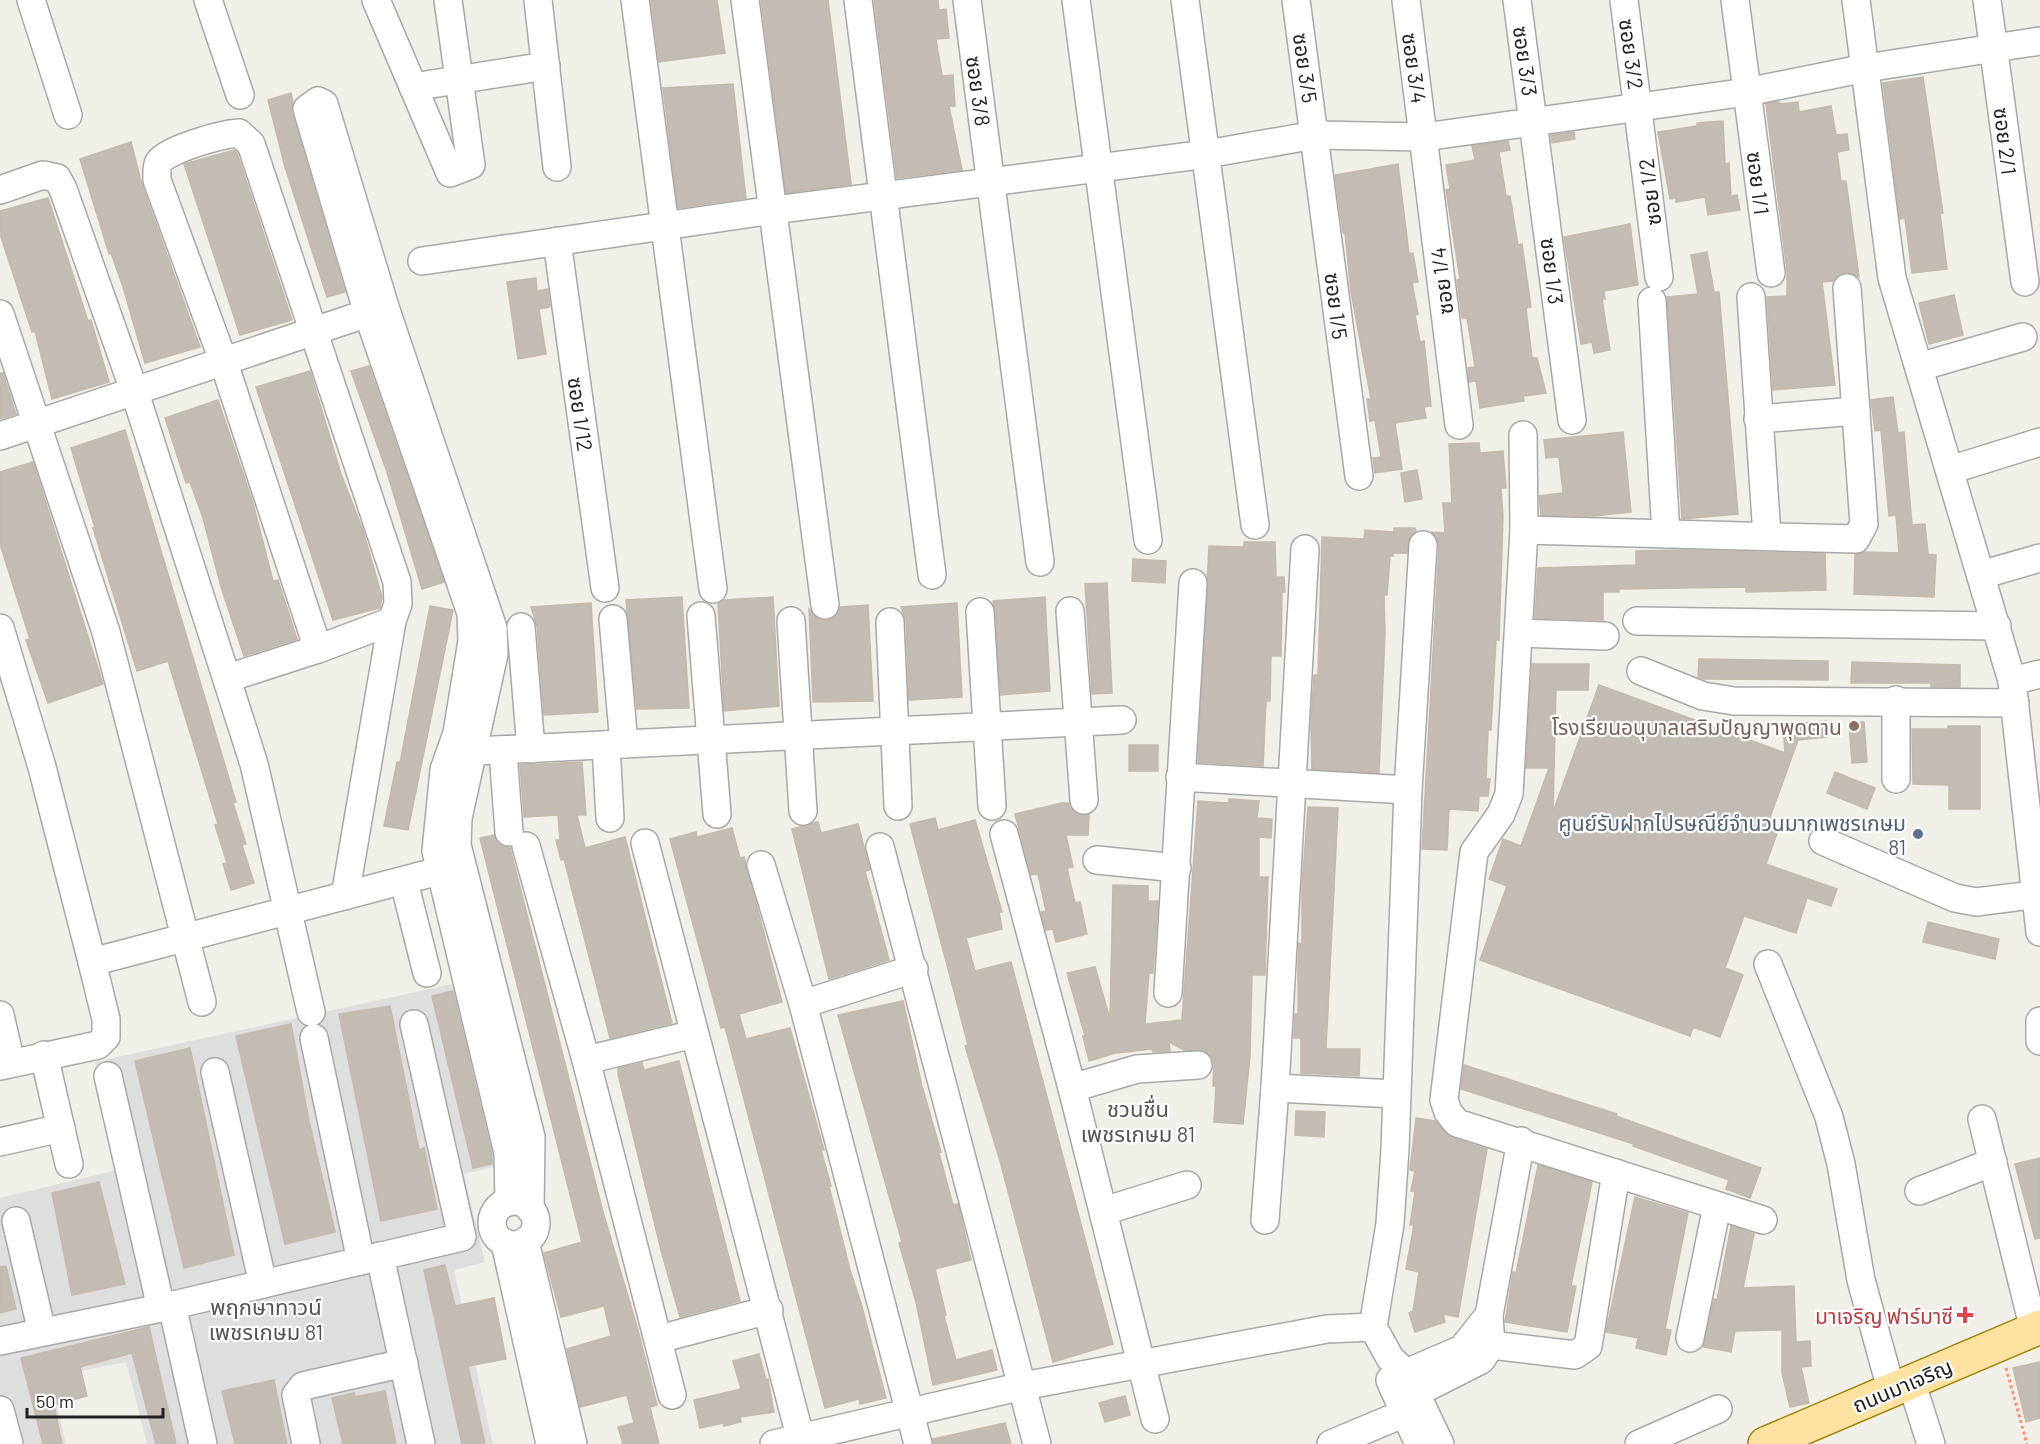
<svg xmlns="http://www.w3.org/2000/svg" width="2040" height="1444" font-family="Barlow,'Noto Sans Thai',sans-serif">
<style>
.residential{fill:#dfdede}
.building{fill:#c2bcb4;stroke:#c4b9aa;stroke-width:1.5}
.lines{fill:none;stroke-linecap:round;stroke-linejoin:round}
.minor-casing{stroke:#a8a8a8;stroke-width:30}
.major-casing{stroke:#9e8000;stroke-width:36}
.path{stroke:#fc916f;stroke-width:3;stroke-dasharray:3 3;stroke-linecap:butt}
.minor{stroke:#fff;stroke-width:27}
.major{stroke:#fde2a1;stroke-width:33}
.education-dot{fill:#8d6e63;stroke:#fff;stroke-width:2}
.service-dot{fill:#5c6f8a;stroke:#fff;stroke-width:2}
.health-dot{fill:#e0444e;stroke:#fff;stroke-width:2}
.labels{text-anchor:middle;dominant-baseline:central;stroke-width:4.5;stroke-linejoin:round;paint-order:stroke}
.street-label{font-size:21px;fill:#212121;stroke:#fff}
.education-label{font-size:21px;fill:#785e54;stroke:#fff;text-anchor:end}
.service-label{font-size:21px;fill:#4e5e75;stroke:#fff;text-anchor:end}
.health-label{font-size:21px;fill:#be3a42;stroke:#fff;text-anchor:end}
.neighbourhood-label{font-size:22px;fill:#545454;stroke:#fff}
</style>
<rect width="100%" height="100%" fill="#f1f0e8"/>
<polygon class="residential" points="457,983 501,1165 464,1174 485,1262 454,1270 493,1444 147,1444 126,1362 50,1377 66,1444 0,1444 0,1198 117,1170 95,1062"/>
<g class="building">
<polygon points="651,0 717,0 725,53 659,62"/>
<polygon points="761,0 828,0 851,184 786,193"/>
<polygon points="874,0 938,0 939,10 946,9 949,38 936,39 942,76 953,75 955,106 949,106 962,170 897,178"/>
<polygon points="1923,77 1943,213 1940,213 1947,269 1912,273 1905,218 1900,219 1883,83"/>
<polygon points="733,84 746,198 678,208 663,88"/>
<polygon points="291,93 293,102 292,113 345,292 327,297 285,167 268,100"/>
<polygon points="1779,102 1780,104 1798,102 1799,112 1831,106 1836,135 1847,134 1849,150 1837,152 1841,181 1846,181 1859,277 1845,272 1833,281 1822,282 1835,385 1773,390 1767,297 1787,296 1787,271 1766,104"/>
<polygon points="1723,121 1725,164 1729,163 1731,196 1737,195 1740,210 1708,215 1705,197 1676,202 1676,198 1670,199 1658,132 1697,126 1697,123"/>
<polygon points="1574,132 1575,139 1552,143 1551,135"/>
<polygon points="1508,141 1510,150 1499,152 1506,196 1510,196 1518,245 1522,244 1531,307 1526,308 1532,358 1537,358 1546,393 1523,396 1524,401 1480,408 1476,381 1469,382 1468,368 1475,367 1467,318 1462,318 1457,280 1460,279 1446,190 1450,189 1446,165 1475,160 1472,146"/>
<polygon points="131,142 142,185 200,347 145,363 123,287 111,253 109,254 80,159"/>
<polygon points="234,150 237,153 292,320 240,335 184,164"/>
<polygon points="1398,164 1409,254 1413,253 1418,282 1412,283 1418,314 1415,315 1420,342 1424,341 1431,406 1424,407 1426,418 1395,423 1402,469 1375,473 1373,458 1381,457 1375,420 1370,421 1367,399 1371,399 1351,292 1345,233 1343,233 1335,175"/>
<polygon points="48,198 88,321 91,320 109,382 52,399 35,331 32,332 0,234 0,211"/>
<polygon points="1630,224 1638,285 1604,291 1605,299 1602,299 1610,350 1594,353 1592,342 1581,344 1564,237"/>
<polygon points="1707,252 1714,292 1719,292 1738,514 1682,519 1667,297 1698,294 1691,255"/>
<polygon points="536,278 537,291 548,289 550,307 539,309 546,354 518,359 507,282"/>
<polygon points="1954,295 1963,335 1929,344 1919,303"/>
<polygon points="369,366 444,582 422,589 387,472 351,371"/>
<polygon points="310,371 341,474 363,530 382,597 380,608 333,620 256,387"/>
<polygon points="0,373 3,373 16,414 0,419"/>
<polygon points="1893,397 1898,433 1904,432 1912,525 1925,524 1928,554 1936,555 1934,597 1854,594 1855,555 1864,552 1899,553 1896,515 1889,516 1881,430 1875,431 1871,400"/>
<polygon points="218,400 253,503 273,581 278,580 297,639 244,656 221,587 203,518 190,482 186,483 165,418"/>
<polygon points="125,430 236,802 233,803 246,844 242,845 254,883 231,890 223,864 227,863 215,825 218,824 168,661 137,671 93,528 95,528 71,448"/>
<polygon points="1623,432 1631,512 1594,516 1541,515 1539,496 1563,493 1559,457 1546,458 1544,440"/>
<polygon points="1479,443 1480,453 1503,451 1506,488 1501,488 1503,517 1499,640 1496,640 1491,730 1488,730 1486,779 1490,779 1488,796 1479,796 1478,811 1449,809 1447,850 1422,849 1439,546 1432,532 1445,533 1443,503 1452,503 1449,444"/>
<polygon points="33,462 103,684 48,703 26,640 30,639 0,544 0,472"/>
<polygon points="1417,470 1422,499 1405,502 1401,473"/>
<polygon points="1394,528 1415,528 1416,531 1410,537 1407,553 1393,553 1393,556 1390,556 1387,595 1384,595 1385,633 1379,773 1312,769 1311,723 1314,675 1318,675 1322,537 1364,539 1365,530 1394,532"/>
<polygon points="1244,542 1275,542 1276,577 1284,577 1285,592 1282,592 1281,656 1271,656 1270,701 1266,701 1263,766 1198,762 1209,546 1244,547"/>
<polygon points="1682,550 1825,554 1826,590 1746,592 1746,587 1619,589 1619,592 1603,592 1603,620 1535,618 1538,568 1636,565 1636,551"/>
<polygon points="1133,559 1166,561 1165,583 1132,581"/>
<polygon points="1107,583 1112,693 1092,694 1085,584"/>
<polygon points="682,597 689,708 637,709 626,600"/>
<polygon points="773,597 779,706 724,711 718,604 724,600"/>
<polygon points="1045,597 1050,691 1001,695 993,601"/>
<polygon points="591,603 598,712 544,715 537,626 531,607"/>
<polygon points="957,603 962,697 909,700 906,621 901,607"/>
<polygon points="868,605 873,701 813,702 809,609 818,619 826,621 835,617 840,607"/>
<polygon points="430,606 453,610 408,830 384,826 397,762 400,763"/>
<polygon points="1699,659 1828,661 1828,680 1704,679 1698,677"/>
<polygon points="1852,662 1960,665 1960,687 1931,687 1931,683 1851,683"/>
<polygon points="1532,664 1589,664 1588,690 1556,690 1553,812 1599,685 1785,753 1783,725 1826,721 1827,737 1798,740 1768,823 1779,828 1766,864 1837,889 1831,906 1807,898 1796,933 1744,916 1725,968 1743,975 1720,1037 1693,1027 1690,1036 1480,960 1507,886 1489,879 1503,839 1521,846 1549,768 1526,768"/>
<polygon points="1864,722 1867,762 1852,763 1849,723"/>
<polygon points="1948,726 1980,726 1980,809 1949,809 1949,785 1913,784 1912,729 1948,729"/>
<rect x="1129" y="745" width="29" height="26"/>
<polygon points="582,762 586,815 577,815 585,848 625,837 672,1023 610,1038 564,859 561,860 556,840 560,840 558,815 524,817 520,765"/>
<polygon points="1835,772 1875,788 1867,809 1827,793"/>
<polygon points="1229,799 1259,801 1257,818 1272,819 1271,838 1259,837 1259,877 1268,877 1265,975 1252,975 1250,1056 1243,1124 1214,1122 1216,1086 1213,1086 1214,1063 1211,1056 1204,1051 1184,1050 1169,1042 1170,1051 1153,1052 1152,1049 1116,1053 1089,1061 1083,1036 1085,1036 1067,973 1095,967 1110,1019 1113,885 1148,886 1148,901 1158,901 1153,973 1149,973 1145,1024 1182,1020 1198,801 1229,803"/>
<polygon points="1062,803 1069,803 1078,814 1089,815 1088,835 1066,835 1073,867 1067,868 1075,903 1080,902 1087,934 1056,942 1053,929 1046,930 1041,912 1046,911 1038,874 1031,875 1015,814"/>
<polygon points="1308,807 1338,808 1326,1049 1360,1049 1359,1076 1301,1073 1301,1038 1294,1038 1295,1014 1298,1014 1298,958 1299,943 1302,944 1302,887"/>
<polygon points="935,818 938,830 975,820 1002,912 999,912 1002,929 966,938 975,971 1011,962 1113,1344 1053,1362 1000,1161 965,1046 968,1045 910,824"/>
<polygon points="818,822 821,833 858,824 870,870 865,871 889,960 829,979 792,829"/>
<polygon points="732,828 740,858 744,857 782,1002 739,1014 746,1039 790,1028 824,1150 821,1150 831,1186 829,1186 850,1270 861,1303 886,1398 860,1404 859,1399 825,1408 725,1027 721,1028 670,839 696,832 697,837"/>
<polygon points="494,835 502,846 510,848 603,1212 638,1330 657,1405 650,1407 659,1444 623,1444 618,1427 634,1423 627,1395 580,1407 567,1349 611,1336 604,1306 561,1317 544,1253 582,1242 480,838"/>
<polygon points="1928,922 1999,939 1995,959 1923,942"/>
<polygon points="453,991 492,1155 492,1164 473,1168 432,996"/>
<polygon points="903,1001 922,1086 941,1152 939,1153 953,1205 958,1204 971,1260 935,1269 946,1315 944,1316 956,1360 992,1350 997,1370 933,1385 916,1302 899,1243 902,1242 838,1015"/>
<polygon points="390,1006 419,1150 424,1148 437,1209 381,1221 339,1014"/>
<polygon points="291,1024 309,1121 335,1232 285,1244 236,1036"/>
<polygon points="190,1048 234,1255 184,1268 135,1061"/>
<polygon points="679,1061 740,1301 680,1317 662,1254 618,1074 618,1068 642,1063 644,1070"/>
<polygon points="1464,1065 1617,1114 1616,1116 1761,1168 1750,1198 1726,1189 1729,1180 1633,1146 1634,1144 1461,1089"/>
<polygon points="1296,1111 1325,1112 1324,1137 1295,1135"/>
<polygon points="1416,1118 1435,1121 1452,1138 1487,1149 1458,1317 1443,1314 1445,1322 1415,1332 1409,1313 1413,1311 1419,1272 1406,1269 1414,1225 1410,1225 1415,1192 1411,1191 1415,1171 1410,1170"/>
<polygon points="2040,1158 2040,1238 2035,1239 2015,1164"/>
<polygon points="1538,1165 1592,1182 1571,1286 1576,1286 1567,1332 1505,1322 1513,1272 1516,1273"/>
<polygon points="99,1182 125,1284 72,1295 52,1193"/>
<polygon points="1635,1197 1688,1213 1665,1329 1671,1330 1666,1355 1636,1348 1638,1338 1606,1332"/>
<polygon points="1731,1226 1754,1234 1743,1288 1794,1286 1796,1342 1810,1341 1811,1366 1801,1367 1809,1403 1790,1407 1782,1373 1782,1330 1735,1331 1731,1352 1703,1347 1714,1299 1717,1300"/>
<polygon points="445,1265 455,1306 494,1298 506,1359 468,1366 485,1444 462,1444 459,1431 424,1270"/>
<polygon points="6,1266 16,1309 0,1313 0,1267"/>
<polygon points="149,1327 176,1444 156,1444 132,1353 80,1367 87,1396 54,1405 62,1444 43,1444 21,1358"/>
<polygon points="759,1354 766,1380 768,1379 774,1412 740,1417 741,1422 724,1426 723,1423 700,1428 694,1400 741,1389 733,1361"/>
<polygon points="2040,1362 2040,1418 2026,1422 2013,1368"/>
<polygon points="274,1380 287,1444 235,1444 222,1391"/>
<polygon points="385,1391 396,1444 343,1444 332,1398 354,1393 355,1397"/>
<polygon points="1125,1396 1130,1415 1105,1422 1099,1403"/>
<polygon points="1005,1423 1011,1444 934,1444 933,1439"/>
</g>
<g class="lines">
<g class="minor-casing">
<g id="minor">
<polyline points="31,0 68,115"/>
<polyline points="208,0 240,95"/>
<polyline points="376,0 450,173 471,165 448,0"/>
<polyline points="538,0 557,167"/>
<polyline points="635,0 713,589"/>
<polyline points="745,0 825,605"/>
<polyline points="858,0 932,575"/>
<polyline points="967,0 1040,562"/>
<polyline points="1076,0 1148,540"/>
<polyline points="1185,0 1255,525"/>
<polyline points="1296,0 1359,476"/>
<polyline points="1406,0 1459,425"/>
<polyline points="1517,0 1572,420"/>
<polyline points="1624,0 1659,277"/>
<polyline points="1735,0 1771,273"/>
<polyline points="1856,0 1892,278 2012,681 2040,932"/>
<polyline points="1987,0 2025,282"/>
<polyline points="413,87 546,66"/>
<polyline points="0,190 43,175 57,178 63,189 135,393 254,764 311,1012"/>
<polyline points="557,241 605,588"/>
<polyline points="422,261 774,210 1207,154 1315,135 1424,137 1747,92 1866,68 2040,41"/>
<polyline points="1751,297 1767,536"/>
<polyline points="1652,301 1666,534"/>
<polyline points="0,314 106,632 202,1002"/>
<polyline points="1919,367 2023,337"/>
<polyline points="1758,419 1856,411"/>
<polyline points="1523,435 1524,530 1509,794 1501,814 1474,852 1444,1100 1448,1112 1457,1123 1763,1220"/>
<polyline points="0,436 383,308"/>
<polyline points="1950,470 2040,442"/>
<polyline points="1524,530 1856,539 1864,524 1847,288"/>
<polyline points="1423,545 1408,790 1395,1149 1390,1224 1373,1327 1390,1358 1406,1373 1440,1444"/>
<polyline points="1981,575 2040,558"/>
<polyline points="1070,611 1084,800"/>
<polyline points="980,612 992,806"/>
<polyline points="701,616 717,814"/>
<polyline points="613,619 624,744"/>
<polyline points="791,621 803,811"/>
<polyline points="1637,621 1997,626"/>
<polyline points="890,622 898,806"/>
<polyline points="521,627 531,749"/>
<polyline points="0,628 42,767 92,962"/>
<polyline points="1519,633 1605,636"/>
<path d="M318 649 224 363 157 180C157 174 156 167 159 162 168 149 222 134 239 133L251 144 397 582 398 604 392 621 345 896"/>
<polyline points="1641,671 1703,696 1734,701 2015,703"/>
<polyline points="228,678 318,649 392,621"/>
<polyline points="2012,681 2040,674"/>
<polyline points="606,745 610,818"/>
<polyline points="455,752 1122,720"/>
<polyline points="503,752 509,832"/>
<polyline points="1180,777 1408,790"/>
<polyline points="1896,779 1896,700"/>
<polyline points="1004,834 1072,1088 1155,1419"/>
<polyline points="1823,841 1955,898 1976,902 2040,894"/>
<polyline points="645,843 802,1444"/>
<polyline points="526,846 586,1060 672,1395"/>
<polyline points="880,847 1037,1444"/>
<polyline points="1097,860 1177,868"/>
<polyline points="761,865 803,1004 918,1444"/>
<polyline points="404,882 427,973"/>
<polyline points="1768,964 1829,1117 1841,1164 1861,1280 1891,1389"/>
<polyline points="1168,993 1193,583"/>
<polyline points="803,1004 914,969"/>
<polyline points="0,1015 11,1063"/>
<polyline points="2040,1021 2040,1041"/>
<polyline points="314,1038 361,1261"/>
<polyline points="44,1055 69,1164"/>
<polyline points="586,1060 694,1034"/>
<polyline points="0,1066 98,1045 106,1037 106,1019 92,962 458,866"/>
<polyline points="215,1072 263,1284"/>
<polyline points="108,1076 161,1308"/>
<polyline points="1072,1088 1137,1069 1198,1065"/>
<polyline points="1275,1088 1396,1094"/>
<polyline points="1982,1119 2034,1330"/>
<polyline points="0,1142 61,1128"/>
<polyline points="1919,1191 1993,1162"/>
<circle cx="514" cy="1223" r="22"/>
<polyline points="509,1202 508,1153 436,851 444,770 457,733 472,641 471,613 368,314 307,109 318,101 324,104 385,307 493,628 494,654 458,818 457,845 531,1137 530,1209"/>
<polyline points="1104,1211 1187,1185"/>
<polyline points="1265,1220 1275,1088 1305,549"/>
<polyline points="16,1221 42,1332"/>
<polyline points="525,1241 573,1444"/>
<polyline points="505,1243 550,1444"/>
<polyline points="380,1256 421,1444"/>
<polyline points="172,1305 203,1444"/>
<polyline points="1690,1338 1717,1206"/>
<polyline points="659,1339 769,1310"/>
<polyline points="0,1341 161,1308 462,1237 414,1024"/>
<polyline points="1491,1345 1575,1355 1588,1346 1616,1173"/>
<polyline points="1390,1380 1462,1349 1489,1315"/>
<polyline points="1911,1381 1931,1444"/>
<polyline points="1392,1385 1419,1444"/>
<polyline points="1400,1401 1481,1360 1491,1345 1489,1315 1521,1141"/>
<polyline points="0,1410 9,1444"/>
<polyline points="306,1444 296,1395 303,1386 404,1363"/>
<polyline points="774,1444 1023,1386 1327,1329 1373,1327"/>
<polyline points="1331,1444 1405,1413"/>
<polyline points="1639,1444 1718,1409"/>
</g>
</g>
<g class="major-casing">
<polyline id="major" points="1765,1444 2040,1327"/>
</g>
<polyline class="path" points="2006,1368 2027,1444"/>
<use href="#minor" class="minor"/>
<use href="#major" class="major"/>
</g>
<circle class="education-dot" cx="1854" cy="726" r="6"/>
<circle class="service-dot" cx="1918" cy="834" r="6"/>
<path class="health-dot" d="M1962 1306h6v6h6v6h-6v6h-6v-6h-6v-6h6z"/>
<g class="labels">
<g class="street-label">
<text transform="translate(1632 54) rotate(82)">ซอย 3/2</text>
<text transform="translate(1526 61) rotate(82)">ซอย 3/3</text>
<text transform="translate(1306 68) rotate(82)">ซอย 3/5</text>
<text transform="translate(1415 68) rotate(82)">ซอย 3/4</text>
<text transform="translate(979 91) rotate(82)">ซอย 3/8</text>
<text transform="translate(2006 141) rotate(83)">ซอย 2/1</text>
<text transform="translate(1759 183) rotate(83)">ซอย 1/1</text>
<text transform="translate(1649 192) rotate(-97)">ซอย 1/2</text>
<text transform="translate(1553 271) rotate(83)">ซอย 1/3</text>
<text transform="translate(1441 281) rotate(-97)">ซอย 1/4</text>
<text transform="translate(1337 306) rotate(83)">ซอย 1/5</text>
<text transform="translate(581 414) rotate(82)">ซอย 1/12</text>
<text transform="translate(1902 1385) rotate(-23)">ถนนมาเจริญ</text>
</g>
<g class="education-label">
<text x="1842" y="726">โรงเรียนอนุบาลเสริมปัญญาพุดตาน</text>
</g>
<g class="service-label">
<text x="1906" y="822">ศูนย์รับฝากไปรษณีย์จำนวนมากเพชรเกษม<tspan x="1906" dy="24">81</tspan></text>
</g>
<g class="health-label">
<text x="1953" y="1315">มาเจริญ ฟาร์มาซี</text>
</g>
<g class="neighbourhood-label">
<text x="1138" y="1108">ชวนชื่น<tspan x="1138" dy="25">เพชรเกษม 81</tspan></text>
<text x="266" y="1306">พฤกษาทาวน์<tspan x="266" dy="25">เพชรเกษม 81</tspan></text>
</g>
</g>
<path d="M27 1408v9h136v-9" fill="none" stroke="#212121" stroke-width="3"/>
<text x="36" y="1408" font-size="18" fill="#212121" stroke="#ffffff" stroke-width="4.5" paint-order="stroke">50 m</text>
</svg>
